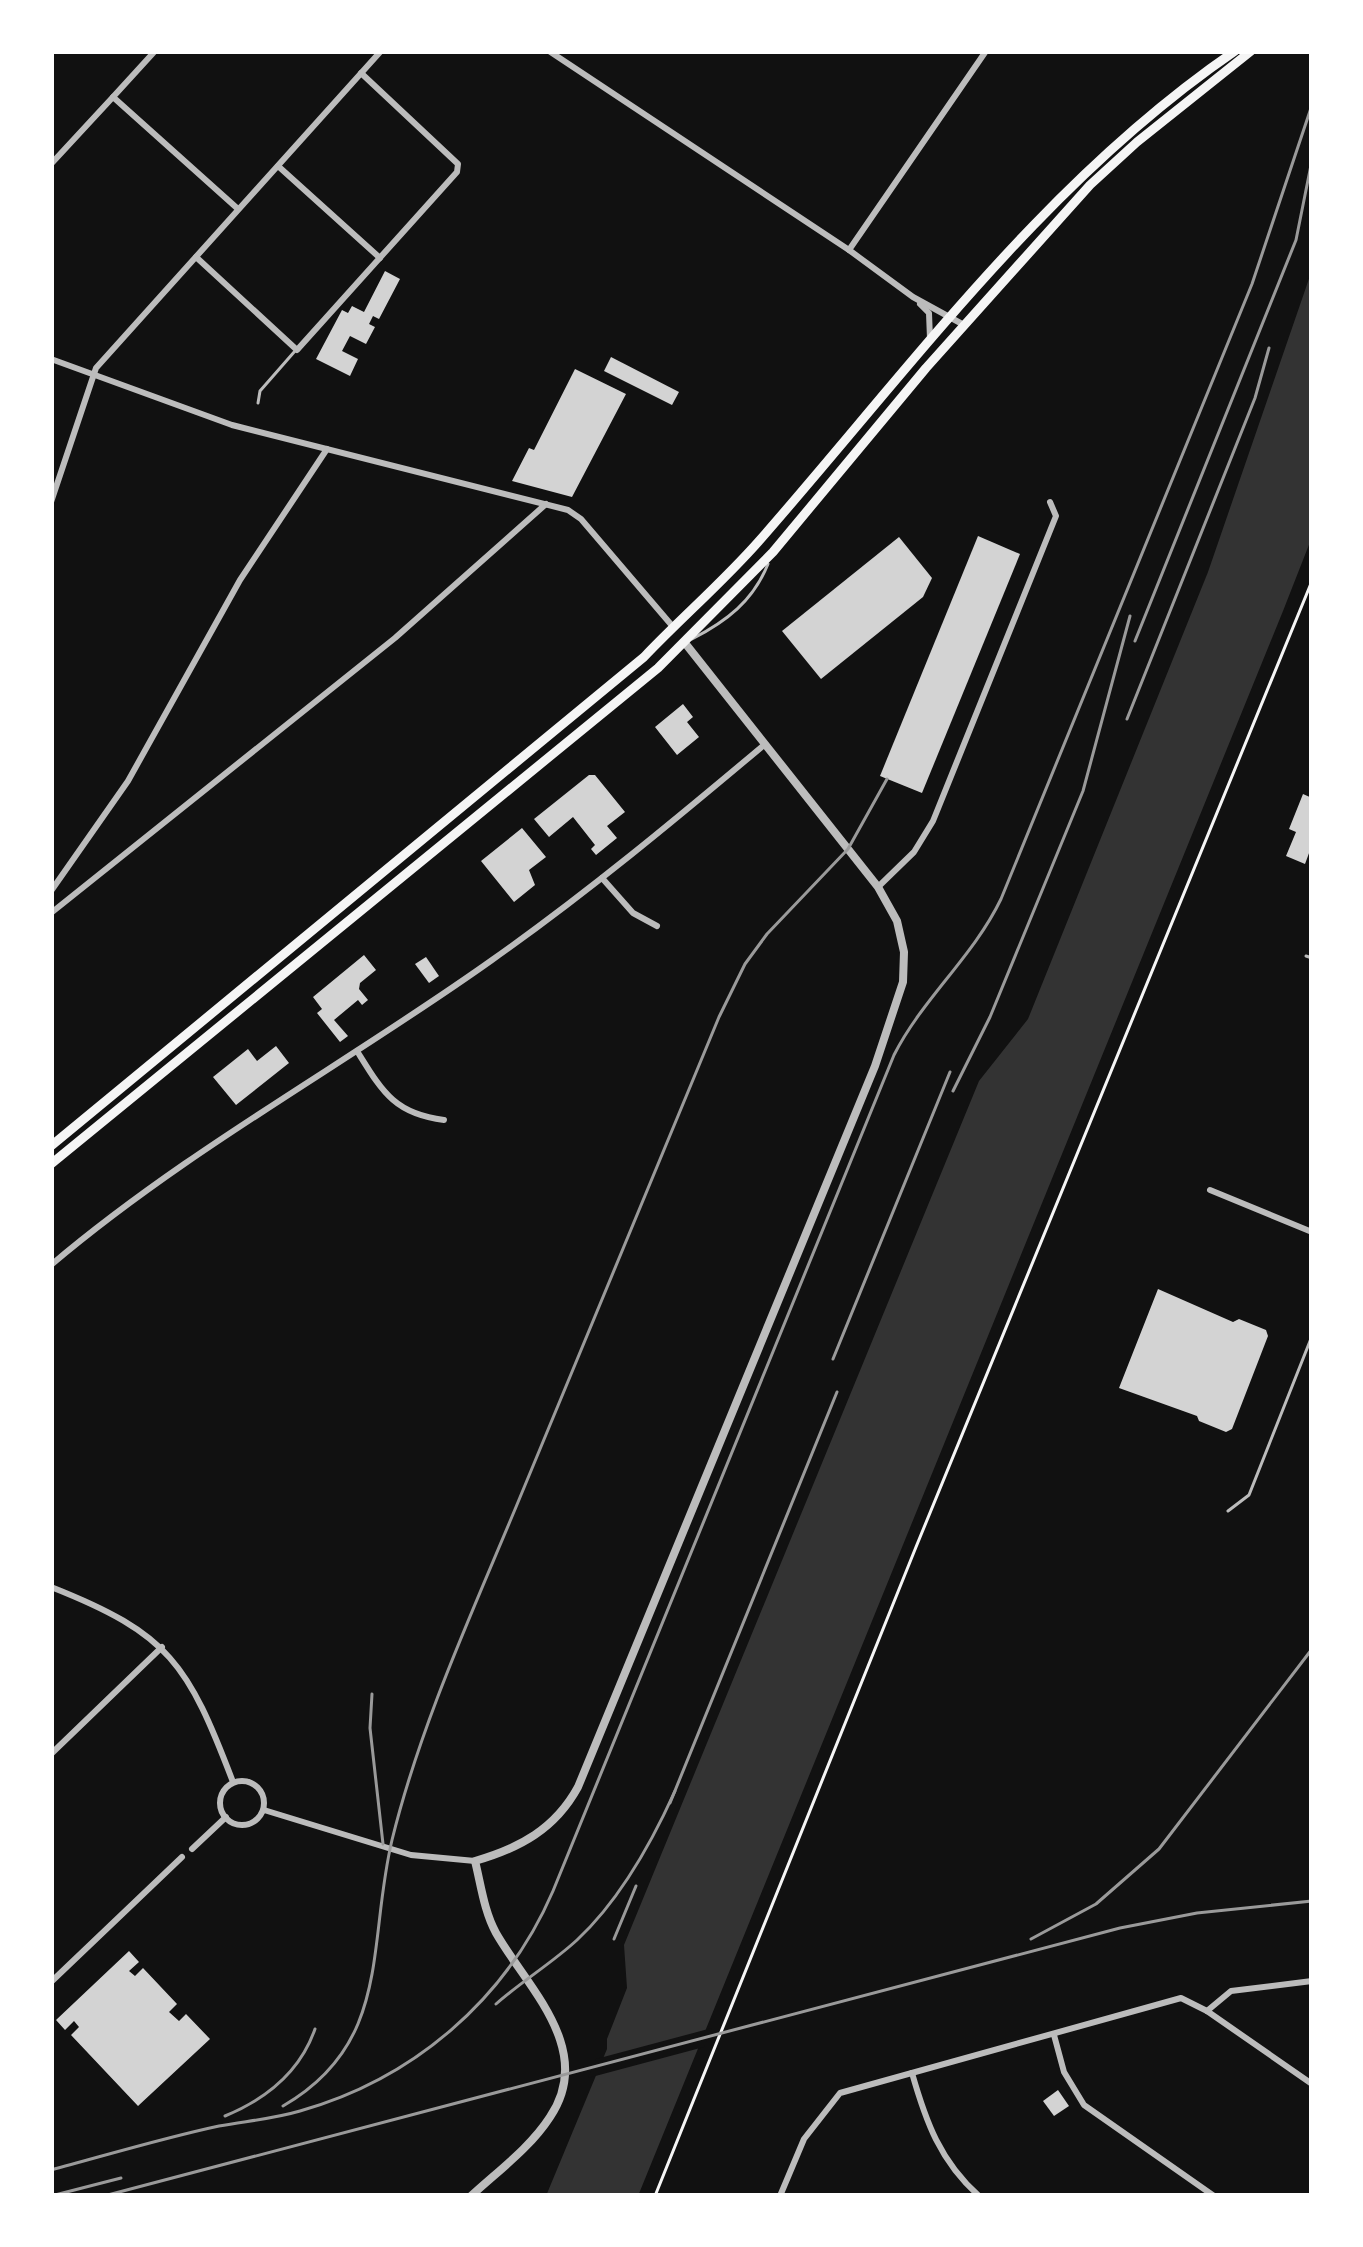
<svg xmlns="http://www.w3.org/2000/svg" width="1363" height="2247" font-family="'Times New Roman',serif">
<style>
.water{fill:#333}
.pier{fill:#111}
.building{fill:#d3d3d3}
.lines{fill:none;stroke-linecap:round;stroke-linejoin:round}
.path{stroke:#f5f5f5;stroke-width:3}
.service{stroke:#bcbcbc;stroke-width:3}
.minor{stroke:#bcbcbc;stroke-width:6}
.tertiary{stroke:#bcbcbc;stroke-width:8}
.primary{stroke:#f5f5f5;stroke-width:9}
.rail{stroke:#9a9a9a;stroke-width:3}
</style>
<rect width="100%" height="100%" fill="#111"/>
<polygon class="water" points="1312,270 1312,537 1283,611 638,2196 546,2196 607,2049 607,2039 627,1988 624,1945 979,1081 1028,1019 1208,572"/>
<polygon class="pier" points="712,2028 704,2047 588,2078 596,2059"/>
<g class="building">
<polygon points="385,271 400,279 379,319 373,316 369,324 375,327 366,344 350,336 342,351 358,359 350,376 316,359 342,310 348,313 352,306 364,312"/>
<polygon points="611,357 679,392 672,405 604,371"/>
<polygon points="575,369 626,394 572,497 512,481 529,448 534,450"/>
<polygon points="978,536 1020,554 922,793 880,776"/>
<polygon points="899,537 932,578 923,597 821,679 782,631"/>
<polygon points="683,704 693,717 687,722 699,737 677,755 655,727"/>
<polygon points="589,775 595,775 625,812 607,826 617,838 596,855 591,849 595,845 573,817 549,837 534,819"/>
<polygon points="1303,794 1312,798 1312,845 1305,864 1286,856 1296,832 1289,829"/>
<polygon points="522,828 546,857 529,870 535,885 514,902 481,861"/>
<polygon points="364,955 376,970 360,983 359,989 368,1000 362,1005 358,1000 334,1020 348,1036 340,1042 317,1013 322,1009 313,997"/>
<polygon points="426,957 439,976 429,983 415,964"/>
<polygon points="276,1046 289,1063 236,1105 213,1077 248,1049 257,1061"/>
<polygon points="1158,1289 1233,1322 1239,1319 1266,1330 1268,1336 1232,1429 1226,1432 1199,1421 1197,1416 1119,1388"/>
<polygon points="129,1951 139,1962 129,1971 135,1976 143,1968 177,2004 169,2012 179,2021 186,2014 210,2039 138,2106 71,2035 79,2027 74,2021 65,2030 56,2020"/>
<polygon points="1058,2090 1069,2106 1054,2116 1043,2101"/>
</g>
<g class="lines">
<polyline class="path" points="655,2196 916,1547 1312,581"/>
<g class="service">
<polyline points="258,403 260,391 295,351"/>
<path d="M692 639C727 621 753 601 768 564"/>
<polyline points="1306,956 1312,958"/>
<polyline points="1228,1511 1249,1495 1312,1336"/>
</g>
<g class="minor">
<polyline points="155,51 113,97 238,209"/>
<polyline points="549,51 849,250 913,297 964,325"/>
<polyline points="51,164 113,97"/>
<polyline points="278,166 380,258"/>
<polyline points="849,250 986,51"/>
<polyline points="196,257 297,350 457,172 458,164 361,73"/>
<polyline points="920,304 929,313 930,339"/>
<polyline points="51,359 232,425 568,510 581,519 674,628"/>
<polyline points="51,502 96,368 381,51"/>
<polyline points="602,878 633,913 657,926"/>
<polyline points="878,887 914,852 933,821 1056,516 1050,502"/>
<polyline points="51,891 128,781 240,580 327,449"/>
<polyline points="51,913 395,638 546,504"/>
<path d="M357 1051C382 1091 394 1114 444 1120"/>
<polyline points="1210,1190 1312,1232"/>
<path d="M51 1265C188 1149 346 1064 492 960 587 893 676 819 764 745"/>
<path d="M51 1587C170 1634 188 1664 233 1782"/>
<polyline points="51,1754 162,1647"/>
<circle cx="242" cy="1803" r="22"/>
<polyline points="264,1810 411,1855 475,1861"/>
<polyline points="192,1849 226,1817"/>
<polyline points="51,1982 182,1857"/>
<polyline points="1207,2011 1231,1991 1312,1981"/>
<polyline points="1054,2035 1064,2072 1084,2105 1214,2196"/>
<path d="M912 2073C926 2122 940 2161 979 2196"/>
<polyline points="780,2196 804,2139 840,2093 1181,1998 1207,2011 1312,2084"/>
</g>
<path class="tertiary" d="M471 2196C498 2171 530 2148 550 2117 596 2049 526 1986 496 1933 484 1911 481 1885 475 1861 520 1848 555 1829 578 1787L875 1066 903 982 904 952 897 921 878 887 685 643"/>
<g class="primary">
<path d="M51 1146 644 657C681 618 723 582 759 541 909 370 1045 181 1235 51"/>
<polyline points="51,1164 658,668 773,552 926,368 1090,185 1137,142 1251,51"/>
</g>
<g class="rail">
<polyline points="1135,641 1296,240 1312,160"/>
<polyline points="1127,719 1255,398 1269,348"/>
<polyline points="953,1091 990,1017 1083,791 1130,616"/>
<polyline points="833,1359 950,1072"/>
<polyline points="372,1694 370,1728 383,1844"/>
<polyline points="670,1803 837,1392"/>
<polyline points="614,1939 636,1886"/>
<polyline points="1031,1939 1096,1904 1159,1849 1312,1649"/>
<path d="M496 2004C522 1981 552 1963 577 1940 620 1900 651 1844 675 1791"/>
<path d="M283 2106C392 2043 367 1945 392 1840 420 1726 471 1615 516 1507 584 1343 652 1180 719 1017L745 964 767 934 848 849 887 779"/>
<path d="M225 2116C266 2099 300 2072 315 2029"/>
<path d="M51 2170C107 2155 163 2138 219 2126 246 2121 273 2119 300 2111 413 2079 506 2000 553 1891L894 1055C923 998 973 957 1001 899L1252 284 1312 105"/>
<polyline points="51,2196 121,2178"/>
<polyline points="104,2196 1120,1928 1197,1913 1312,1901"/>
</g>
</g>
<rect width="1363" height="2247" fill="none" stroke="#ffffff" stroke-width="108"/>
</svg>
